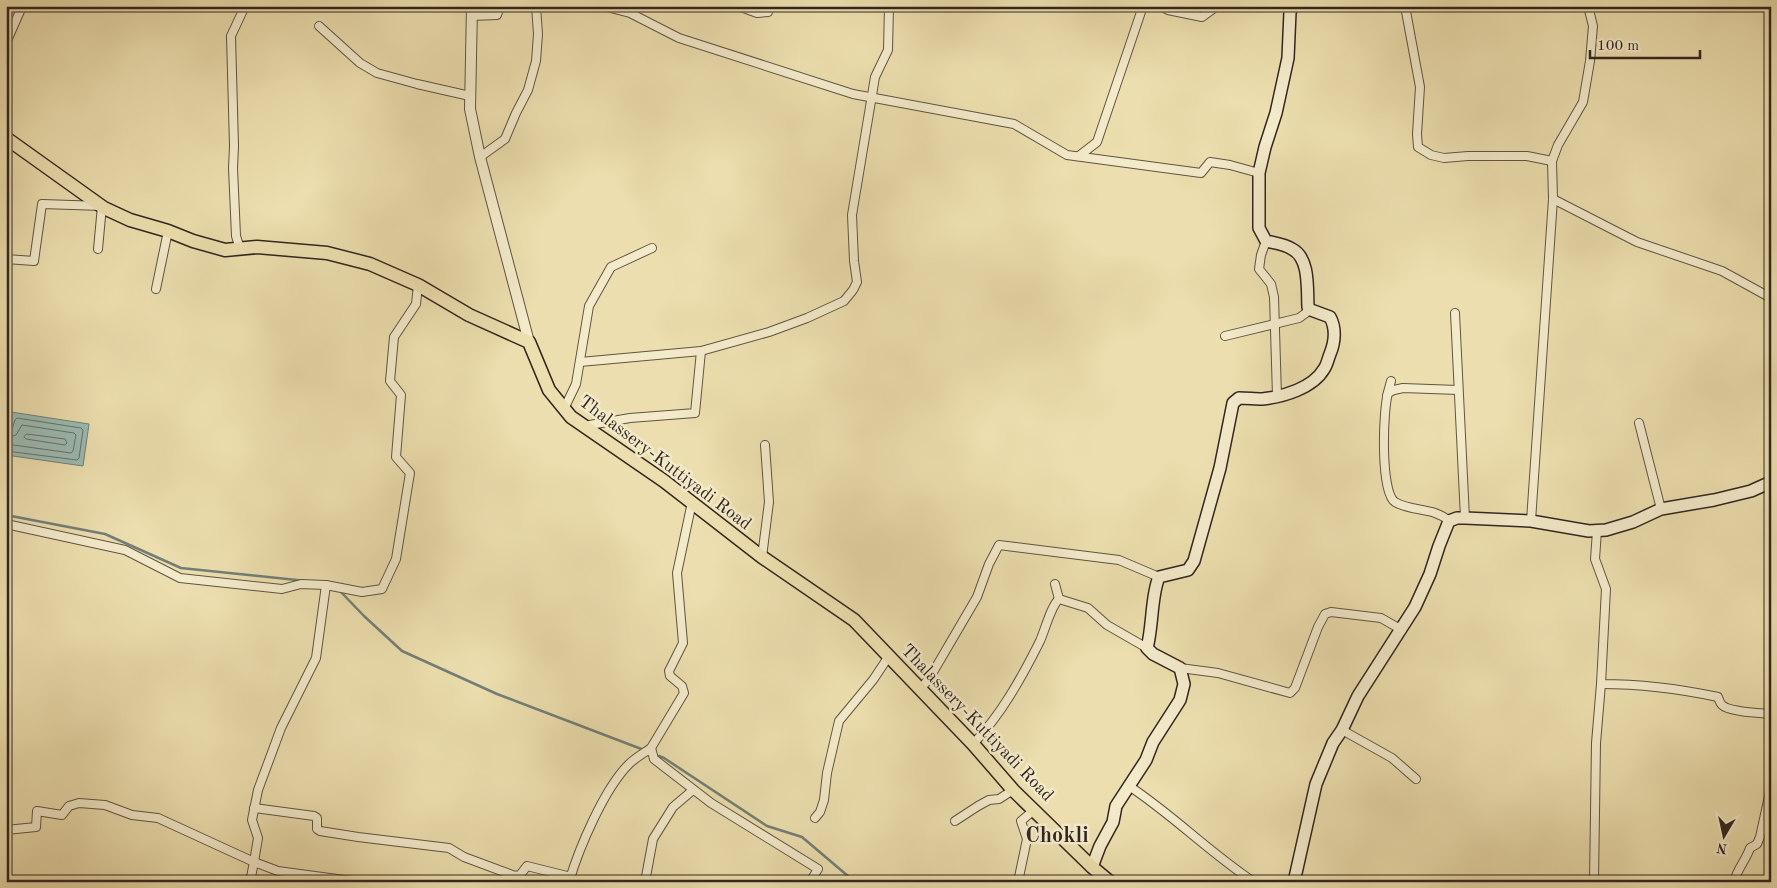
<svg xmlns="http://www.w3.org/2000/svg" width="1777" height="888" font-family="'Old Standard TT',serif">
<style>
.water{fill:#9bbbb3;stroke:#717f78}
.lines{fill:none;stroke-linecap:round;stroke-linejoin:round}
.shore{stroke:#66706a;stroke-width:1}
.stream{stroke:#717f78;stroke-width:2.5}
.minor-casing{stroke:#605444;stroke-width:10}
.tertiary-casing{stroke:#605444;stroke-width:12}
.secondary-casing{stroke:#322620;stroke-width:14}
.primary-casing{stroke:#322620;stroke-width:15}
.minor{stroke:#f3eaca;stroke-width:8}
.tertiary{stroke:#f3eaca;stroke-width:10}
.secondary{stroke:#f3eaca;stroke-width:11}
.primary{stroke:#ecdeae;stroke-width:12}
.labels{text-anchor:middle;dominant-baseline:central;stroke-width:5;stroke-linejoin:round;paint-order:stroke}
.street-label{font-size:18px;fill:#322620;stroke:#f3eaca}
.district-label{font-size:22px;font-weight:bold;fill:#322620;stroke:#f3eaca}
</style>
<rect width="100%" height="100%" fill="#ecdeae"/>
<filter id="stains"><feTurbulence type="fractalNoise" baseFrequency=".004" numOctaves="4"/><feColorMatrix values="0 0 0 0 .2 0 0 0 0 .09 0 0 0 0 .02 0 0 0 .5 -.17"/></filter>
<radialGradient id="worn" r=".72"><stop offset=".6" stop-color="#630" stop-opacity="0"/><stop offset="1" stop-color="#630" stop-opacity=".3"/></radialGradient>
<polygon class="water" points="11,412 89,424 83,466 6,455"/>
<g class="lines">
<g class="shore">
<polyline points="6,432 12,429 15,420 17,418 81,428 83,430 79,458 77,460 6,451"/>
<polygon points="27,434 65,439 67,443 65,445 26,439 24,437"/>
<polyline points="6,438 16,435 22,425 74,433 76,435 73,451 71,453 6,444"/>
</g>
<g class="stream">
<polyline points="6,515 105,534 181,568 306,581"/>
<polyline points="339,590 364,616 402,651 497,694 644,750"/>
<polyline points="659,756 664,758 767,826 802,837 855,882"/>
</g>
<g class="minor-casing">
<g id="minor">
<polyline points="603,6 630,13 679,38 853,94 1014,124 1067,155 1201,173 1210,162 1230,165 1259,173"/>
<polyline points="738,6 757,13 768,12 769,6"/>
<polyline points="1160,6 1168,10 1202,17 1217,6"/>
<polyline points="1405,6 1420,87 1417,134 1418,147 1431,155 1444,158 1468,156 1527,156 1552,161"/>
<polyline points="471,16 497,15 500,6"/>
<polyline points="319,26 360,63 377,73 417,84 470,96"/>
<polyline points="6,43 21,9 26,6"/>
<polyline points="1079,156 1097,142 1143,6"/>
<polyline points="480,157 505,139 516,113 528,90 536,61 538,34 536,6"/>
<polyline points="1553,199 1637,242 1722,271 1771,298"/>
<polyline points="1266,241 1261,255 1259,269 1271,284 1274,297 1277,396"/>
<polyline points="240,249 236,236 233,168 234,146 231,36 245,6"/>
<polyline points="6,259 34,261 42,204 102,206 98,249"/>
<polyline points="156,289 168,231"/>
<polyline points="1455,313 1465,518"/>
<polyline points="1225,336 1299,318 1306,313 1308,307"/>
<polyline points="580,362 701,351 769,332 807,318 844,301 853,290 857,282 854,261 852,215 875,77 888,50 889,6"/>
<polyline points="1387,396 1391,381"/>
<polyline points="564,409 576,384 589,306 611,267 652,248"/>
<polyline points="1639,423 1661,509"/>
<polyline points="584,426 630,418 695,413 701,351"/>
<path d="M1449 521C1434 507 1412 512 1395 502 1380 492 1383 410 1388 393L1394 390 1403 388 1458 390"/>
<polyline points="1531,521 1553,199 1552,161 1558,145 1583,102 1590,61 1593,26 1588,6"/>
<polyline points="6,524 125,550 180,578 282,589 301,584 326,585 362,592 382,589 396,559 410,473 396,457 401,395 390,381 394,337 416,304 418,285"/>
<path d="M1597 531 1595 559 1606 589 1601 684C1640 684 1680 689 1718 697 1719 700 1720 703 1722 705 1729 712 1760 713 1771 714"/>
<polyline points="762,557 769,502 765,445"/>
<polyline points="1055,584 1059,599"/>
<polyline points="326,585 316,658 281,728 258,790 252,820 258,838 254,862 278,871 359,882"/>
<polyline points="1180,668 1218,673 1290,693 1295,688 1318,627 1325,614 1331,612 1381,618 1402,630"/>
<polyline points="920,689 929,679 977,597 989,564 999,545 1119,560 1159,577"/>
<polyline points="1342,730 1392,758 1416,779"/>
<path d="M973 744C1001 715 1022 677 1040 641 1045 630 1051 606 1059 599L1088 608 1107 625 1147 648"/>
<polyline points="651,748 684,693 682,686 670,676 669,671 683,643 677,573 692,502"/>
<path d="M1129 786C1173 815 1210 853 1254 882"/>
<polyline points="254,808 314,816 317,818 317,829 320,831 358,837 449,848 464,857 515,876 520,875 527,866 571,877"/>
<polyline points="815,818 820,812 824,800 827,773 839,721 873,680 889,656"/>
<polyline points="955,821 978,806 989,800 999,799 1013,790"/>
<polyline points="6,830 36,827 37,811 62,815 69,806 79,803 105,805 132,815 158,818 254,862 250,882"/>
<path d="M569 882C579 848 604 789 629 764 635 758 644 753 651 748L654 759 711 803 818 869 810 882"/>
<polyline points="645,882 653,839 673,807 693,790"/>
<polyline points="1018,882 1027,839 1021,821 1034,810"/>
<polyline points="1594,882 1596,743 1601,684"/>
<path d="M1734 882C1737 869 1746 860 1750 848L1757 844 1760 837 1771 787"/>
</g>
</g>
<g class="tertiary-casing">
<polyline id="tertiary" points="472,6 470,109 480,157 529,342"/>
</g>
<g class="secondary-casing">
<g id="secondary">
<path d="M1092 867 1100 846 1113 822 1116 806 1146 760 1153 742 1180 700 1184 684 1180 668 1153 654 1147 648C1153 626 1151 595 1159 577L1188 570 1194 561 1220 468 1233 403 1239 398C1247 398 1255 399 1262 399 1283 397 1313 388 1324 369 1327 365 1328 359 1330 354 1335 342 1336 328 1330 317L1311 310 1308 307C1307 289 1310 258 1292 249 1285 244 1274 243 1266 241L1259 228V173L1265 147 1276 113 1288 58 1290 12 1293 6"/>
<polyline points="1294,882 1316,784 1333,743 1342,730 1358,696 1415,607 1430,574 1439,546 1449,521 1457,518 1465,518 1531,521 1589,531 1606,530 1633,522 1661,509 1714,500 1751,491 1771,482"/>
</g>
</g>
<g class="primary-casing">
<polyline id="primary" points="6,138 104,208 130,220 168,231 193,241 225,250 257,247 327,253 370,264 418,285 469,315 529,342 549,390 571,417 664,481 762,557 854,620 973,744 1013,790 1092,867 1110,882"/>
</g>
<use href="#minor" class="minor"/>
<use href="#tertiary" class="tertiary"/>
<use href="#secondary" class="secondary"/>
<use href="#primary" class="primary"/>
</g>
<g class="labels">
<g class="street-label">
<text transform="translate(665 463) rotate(37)">Thalassery-Kuttiyadi Road</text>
<text transform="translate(977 723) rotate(46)">Thalassery-Kuttiyadi Road</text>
</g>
<g class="district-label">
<text x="1057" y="836">Chokli</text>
</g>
</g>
<rect width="1777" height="888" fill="none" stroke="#ecdeae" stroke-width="25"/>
<rect x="8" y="8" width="1762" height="873" fill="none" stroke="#322620" stroke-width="2.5"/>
<rect x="12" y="12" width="1752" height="863" fill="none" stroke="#322620"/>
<g transform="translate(1724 836) rotate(189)" stroke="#f3eaca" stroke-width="4" paint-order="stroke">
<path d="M0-4L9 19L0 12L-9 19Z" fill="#322620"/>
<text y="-8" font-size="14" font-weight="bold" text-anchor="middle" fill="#322620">N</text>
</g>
<path d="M1590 50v8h110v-8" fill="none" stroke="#322620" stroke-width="2.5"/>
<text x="1597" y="50" font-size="15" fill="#322620" stroke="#f3eaca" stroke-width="4" paint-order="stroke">100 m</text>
<rect width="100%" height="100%" filter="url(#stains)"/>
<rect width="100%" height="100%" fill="url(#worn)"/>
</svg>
